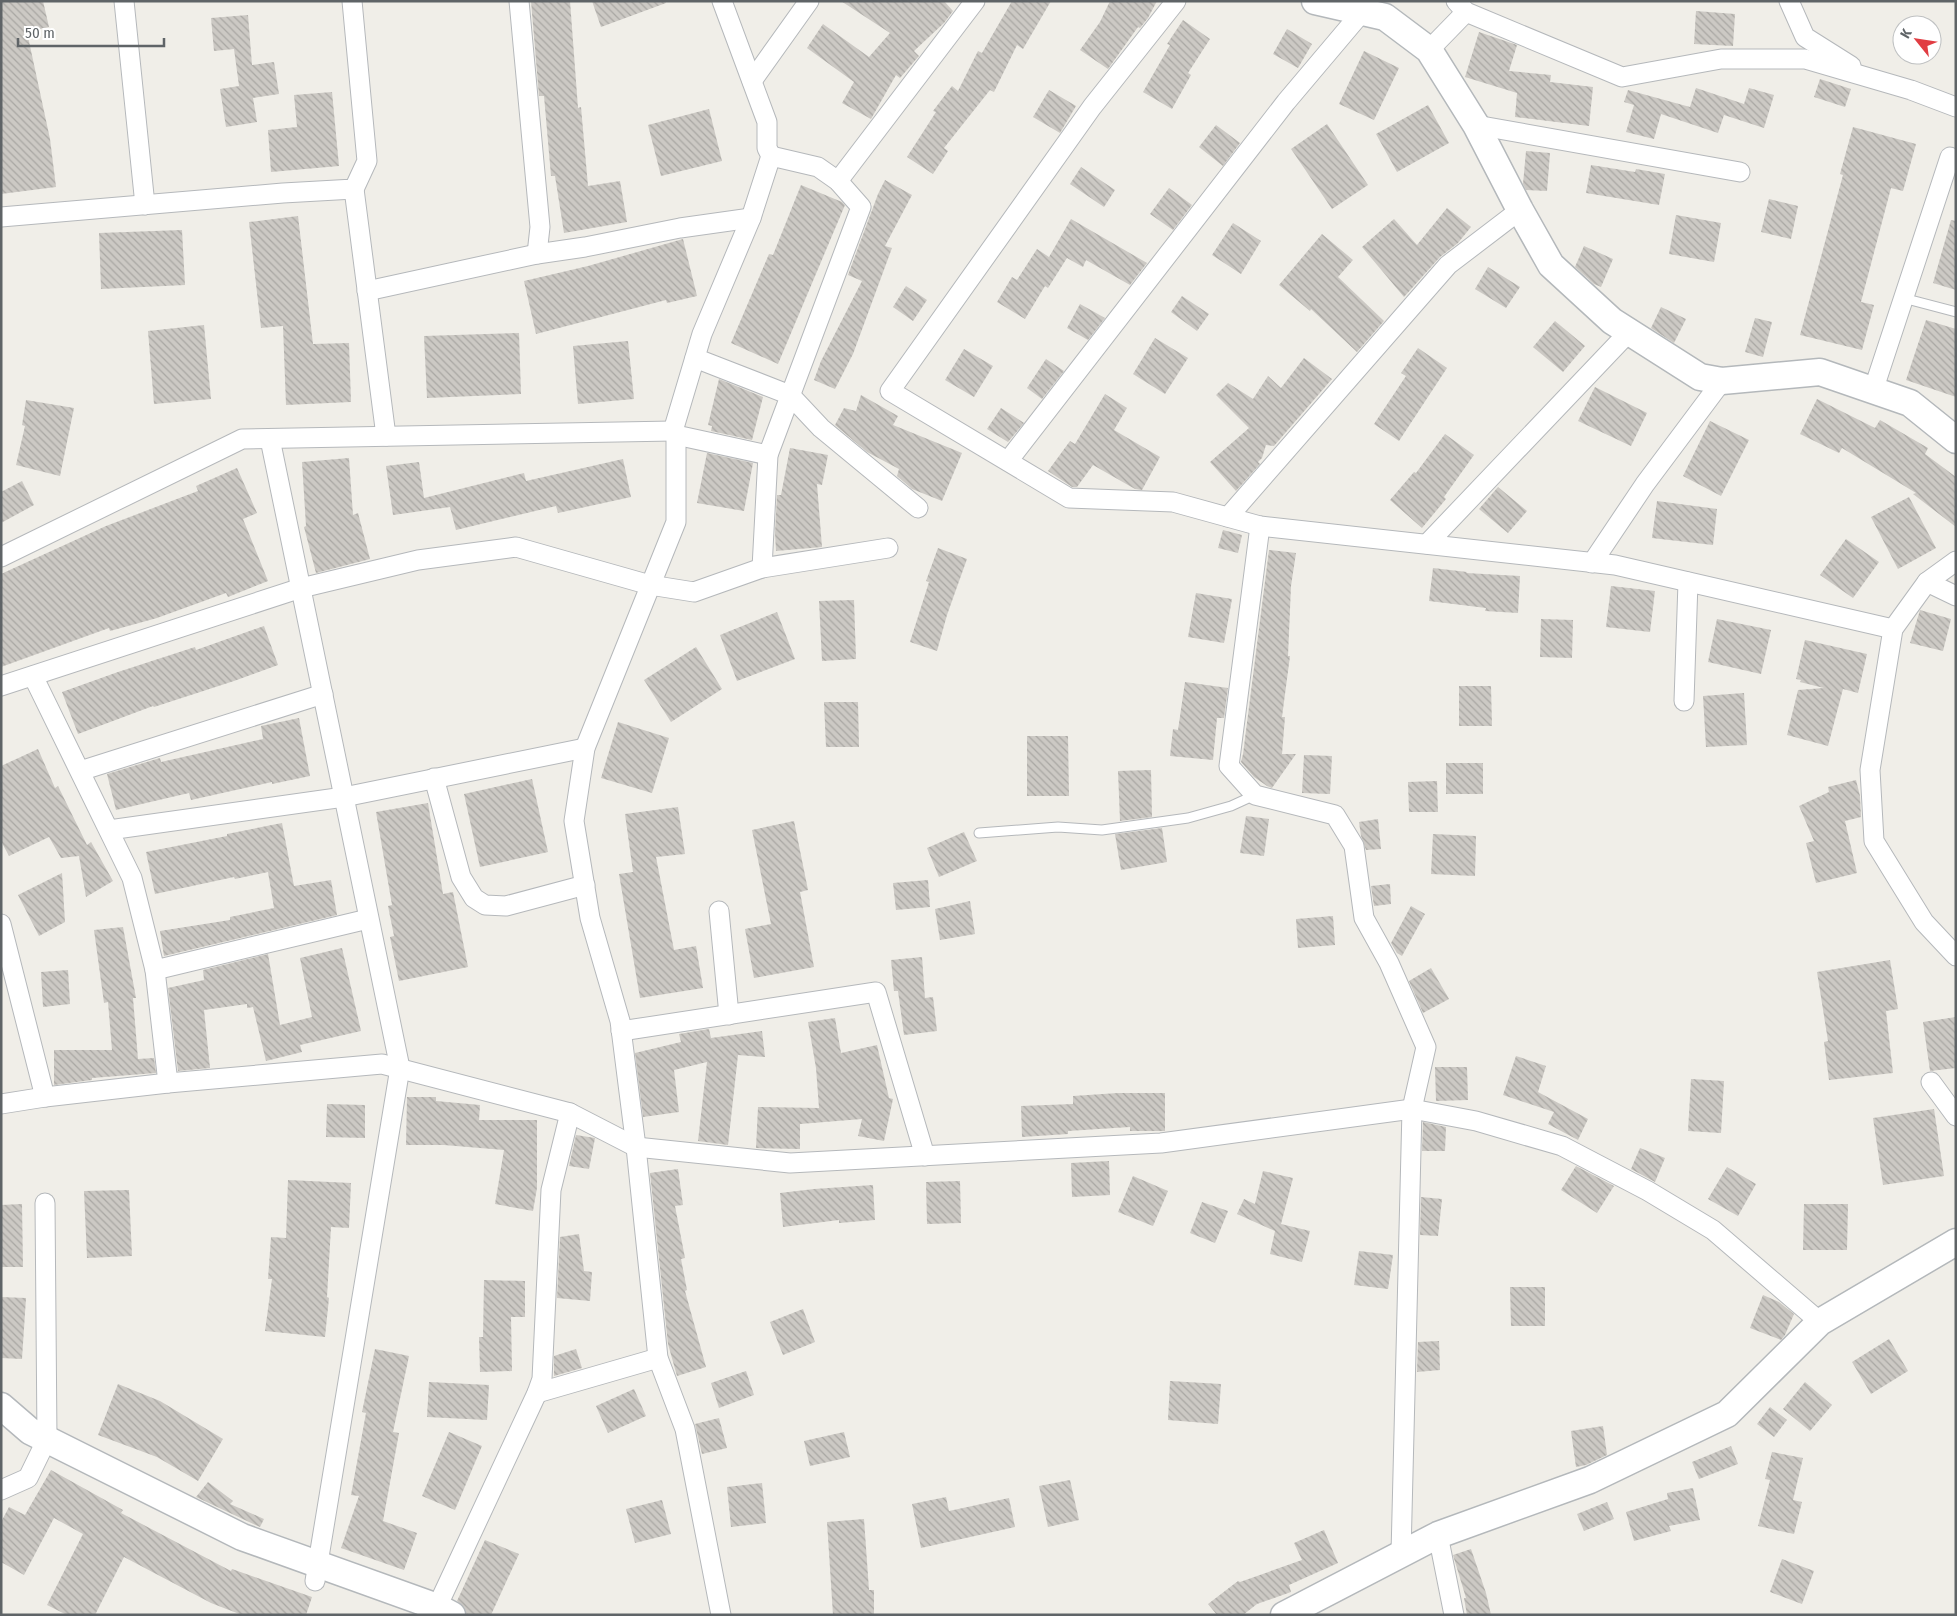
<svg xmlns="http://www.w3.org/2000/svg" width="1957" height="1616" font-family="'Fira Sans Condensed',sans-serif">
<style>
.building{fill:url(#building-back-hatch)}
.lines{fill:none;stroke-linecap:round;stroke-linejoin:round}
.lane-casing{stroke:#b5b8bb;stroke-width:11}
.street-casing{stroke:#b5b8bb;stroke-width:21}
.secondary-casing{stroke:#b4b8bb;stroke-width:29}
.lane{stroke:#fff;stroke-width:9}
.street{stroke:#fff;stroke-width:19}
.secondary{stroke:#fff;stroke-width:26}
</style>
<defs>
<pattern id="building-back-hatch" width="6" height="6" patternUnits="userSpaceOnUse" patternTransform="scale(1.25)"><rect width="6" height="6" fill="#ccc9c4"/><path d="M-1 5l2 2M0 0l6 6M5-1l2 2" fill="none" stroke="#a9a7a3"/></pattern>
</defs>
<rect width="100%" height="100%" fill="#f0eee8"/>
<g class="building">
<polygon points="1,1 43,1 49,27 27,32 50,139 56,187 1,194"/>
<polygon points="531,1 570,1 578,108 581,107 588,186 620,181 627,222 564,233 555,176 551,176 544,96 539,96"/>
<polygon points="592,1 665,1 666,3 601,27"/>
<polygon points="841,1 944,1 953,11 944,23 914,51 919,56 900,78 896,75 871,119 842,103 854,82 807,48 823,24 869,57 890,33"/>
<polygon points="1012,1 1051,1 1023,49 1017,45 994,92 990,90 944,148 948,151 933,174 907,157 936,112 933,111 952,86 958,91 978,51 982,53"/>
<polygon points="1110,1 1157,1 1148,18 1140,28 1138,27 1108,69 1080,50 1100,22"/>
<polygon points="1696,11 1735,14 1733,46 1694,44"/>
<polygon points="248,15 252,65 274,62 279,94 253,98 257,122 226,127 220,89 239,86 234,49 214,51 211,18"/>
<polygon points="1183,20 1210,39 1188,73 1191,75 1172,109 1143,92 1170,45 1167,44"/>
<polygon points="1287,29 1312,44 1298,68 1273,54"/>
<polygon points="1479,32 1517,45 1509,71 1551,75 1550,82 1593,87 1589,126 1515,117 1517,93 1465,77"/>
<polygon points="1364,51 1399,68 1374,120 1339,104"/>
<polygon points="1820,79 1851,89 1845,107 1814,97"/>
<polygon points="1696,88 1744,104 1749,88 1774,95 1764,128 1724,115 1718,133 1661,114 1654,139 1626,132 1634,105 1624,102 1628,90 1690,107"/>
<polygon points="1049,90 1076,106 1060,133 1033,117"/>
<polygon points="332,92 339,166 271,172 268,130 297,127 294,95"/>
<polygon points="1428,105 1449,143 1397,172 1376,134"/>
<polygon points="709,109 722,161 661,176 648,125"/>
<polygon points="1327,124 1368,185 1332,209 1291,149"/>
<polygon points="1216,125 1240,143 1223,166 1199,147"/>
<polygon points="1853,127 1916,144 1903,191 1891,188 1861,302 1874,305 1862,350 1800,335 1843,175 1840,174"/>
<polygon points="1526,151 1550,153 1547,191 1526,190 1523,184"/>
<polygon points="1591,165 1635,172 1636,169 1665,174 1659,205 1586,193"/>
<polygon points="1081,167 1115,190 1104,207 1070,184"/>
<polygon points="885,180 912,195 885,246 892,248 853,354 835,389 814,380 821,361 862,281 848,275 878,194"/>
<polygon points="801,185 842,202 845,205 778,364 731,343 769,254 773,255"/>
<polygon points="1169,188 1192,205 1173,230 1150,214"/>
<polygon points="1769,199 1798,206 1791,239 1761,232"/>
<polygon points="1447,208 1471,227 1458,243 1440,257 1404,297 1362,247 1394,219 1417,245"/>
<polygon points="1676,215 1721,223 1714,262 1669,254"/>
<polygon points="298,216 313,344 349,343 351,402 286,405 283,326 261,328 249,222"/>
<polygon points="1071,219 1147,263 1130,285 1086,260 1083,267 1067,258 1048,288 1045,286 1025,319 997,302 1012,277 1017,280 1037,249 1049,257"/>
<polygon points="1951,220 1956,221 1956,290 1933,283"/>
<polygon points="1233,223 1261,241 1241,274 1212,255"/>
<polygon points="182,230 185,285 101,289 99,233"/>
<polygon points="1322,234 1353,260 1338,277 1384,321 1357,352 1311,309 1310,311 1279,285"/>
<polygon points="683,239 697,296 667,303 666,300 536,334 524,281 588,266"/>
<polygon points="1584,246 1613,259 1601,287 1594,284 1575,267"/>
<polygon points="1488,267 1520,287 1506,308 1475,289"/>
<polygon points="906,286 927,300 913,321 893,307"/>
<polygon points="1182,296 1209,314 1197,331 1171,312"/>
<polygon points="1080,304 1105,318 1088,340 1067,328"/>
<polygon points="1661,307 1686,319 1674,343 1651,328"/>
<polygon points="1755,318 1772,322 1763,357 1745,352"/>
<polygon points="1926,320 1956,329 1956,397 1906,380"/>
<polygon points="1555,321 1585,346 1563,372 1533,347"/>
<polygon points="204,325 211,399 154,404 148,331"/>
<polygon points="519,333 521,394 427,398 424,336"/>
<polygon points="1155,338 1188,358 1165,394 1133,374"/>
<polygon points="628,341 634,399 578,404 573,346"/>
<polygon points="1418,348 1447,368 1399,441 1374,424 1406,376 1401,373"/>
<polygon points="964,349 993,366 974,397 945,380"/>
<polygon points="1304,358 1332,379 1274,446 1266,445 1262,458 1258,462 1260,464 1236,491 1210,462 1249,428 1216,395 1228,383 1253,399 1268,376 1281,388"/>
<polygon points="1046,359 1064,371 1042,399 1027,388"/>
<polygon points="719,379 763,397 752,440 711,431 712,426 708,425"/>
<polygon points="1595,387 1647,413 1631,446 1578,421"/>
<polygon points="1105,394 1127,408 1114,430 1160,457 1142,490 1135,489 1093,465 1077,487 1072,487 1048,471 1070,441 1075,444"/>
<polygon points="861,395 898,416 893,425 962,453 942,501 912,489 897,476 899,469 867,452 835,425 844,408 856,411"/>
<polygon points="1817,399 1875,428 1880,420 1928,448 1925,454 1956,477 1956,527 1913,494 1916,493 1842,448 1839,453 1800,434"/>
<polygon points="26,400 74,408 60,476 16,465 25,426 22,425"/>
<polygon points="1001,408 1024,423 1008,442 987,429"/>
<polygon points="1710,421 1749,440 1721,496 1683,476"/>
<polygon points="1445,434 1474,455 1444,497 1446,499 1422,528 1390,500 1414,472 1416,473"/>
<polygon points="790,448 828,455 822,485 817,484 822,547 776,551 775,533 777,495 781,495"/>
<polygon points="707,453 753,463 744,511 697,503"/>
<polygon points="349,458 353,515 358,513 370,559 316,573 304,527 306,526 302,462"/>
<polygon points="623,459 631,497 558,513 556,506 456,530 450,507 393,515 386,466 419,462 424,498 524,473 526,481"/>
<polygon points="237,468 257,513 243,519 268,581 228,597 226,593 157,618 110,631 109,628 1,667 1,574 106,526 198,491 196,486"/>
<polygon points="22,481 34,505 1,523 1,492"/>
<polygon points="1498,487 1527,511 1508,533 1479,509"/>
<polygon points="1909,497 1936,548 1898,569 1871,517"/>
<polygon points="1657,501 1717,509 1713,545 1652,538"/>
<polygon points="1223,530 1242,535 1238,553 1218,548"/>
<polygon points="1846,539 1879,562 1853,598 1820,575"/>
<polygon points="938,548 967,559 947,615 937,651 910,642 929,582 926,581"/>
<polygon points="1269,550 1296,553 1291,586 1288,656 1290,656 1282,717 1285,717 1282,754 1296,754 1272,788 1267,786 1254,777 1241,762 1243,754"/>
<polygon points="1433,568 1467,572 1466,573 1520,576 1518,613 1485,611 1486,608 1429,601"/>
<polygon points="1611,586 1655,591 1650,632 1606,627"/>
<polygon points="1196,593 1232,599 1224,643 1188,637"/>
<polygon points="854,600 856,659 822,661 819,601"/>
<polygon points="1920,610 1951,619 1943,651 1910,643"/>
<polygon points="777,612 795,659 737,681 720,635"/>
<polygon points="1541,619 1573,620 1572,658 1540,657"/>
<polygon points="1717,619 1771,630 1761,674 1708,662"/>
<polygon points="264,626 278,665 234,681 154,707 153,706 78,734 62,692 118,672 195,647 196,650"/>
<polygon points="1805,640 1867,654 1858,693 1843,689 1828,746 1787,735 1798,690 1824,688 1800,682 1801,680 1796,679"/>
<polygon points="696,647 722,689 671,722 644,680"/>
<polygon points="1185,682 1228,688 1224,718 1217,718 1213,760 1170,756 1173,729 1178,730"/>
<polygon points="1459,686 1491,686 1492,726 1459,726"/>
<polygon points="1744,693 1747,745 1706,747 1703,696"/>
<polygon points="824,702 858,702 859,747 826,747"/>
<polygon points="299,718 310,776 272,784 272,782 191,800 189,793 116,810 107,774 160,758 161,762 263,739 261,726"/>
<polygon points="618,722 669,738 652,793 601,778"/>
<polygon points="1027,736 1068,736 1069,796 1027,796"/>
<polygon points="38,749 55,788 58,786 87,845 91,842 113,881 86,897 79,856 61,858 49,837 9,856 1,841 1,766"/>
<polygon points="1304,755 1332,756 1330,794 1302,793"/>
<rect x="1446" y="763" width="37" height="31"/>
<polygon points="1151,770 1152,817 1120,821 1118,771"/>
<polygon points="532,779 548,852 480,867 464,794"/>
<polygon points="1856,780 1860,796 1861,817 1845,821 1857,873 1816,883 1806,843 1814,841 1799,806 1829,792 1828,787"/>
<polygon points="1437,781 1438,812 1409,812 1408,782"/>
<polygon points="428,803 443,894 453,892 468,967 399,981 390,937 394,936 388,906 392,905 376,812"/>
<polygon points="678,807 685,854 656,857 674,950 696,946 703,988 640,998 619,874 633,872 625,814"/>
<polygon points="1246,816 1269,819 1264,856 1240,853"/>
<polygon points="1378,819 1381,849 1366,850 1361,836 1359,822"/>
<polygon points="794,821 808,890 800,892 814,967 754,978 745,929 771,924 752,830"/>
<polygon points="282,823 294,886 331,880 337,915 164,956 160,931 230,920 230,917 274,908 268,872 235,879 234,877 155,894 146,852 227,836 227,834"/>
<polygon points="1162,828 1167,862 1121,870 1115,834"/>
<polygon points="964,832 977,861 939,877 927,848"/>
<polygon points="1433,834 1476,836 1475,876 1431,874"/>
<polygon points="62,873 65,922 39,936 18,895"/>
<polygon points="928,880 930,907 896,910 893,883"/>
<polygon points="1390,884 1391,904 1374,906 1371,886"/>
<polygon points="970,901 975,934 940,940 935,909"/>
<polygon points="1411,906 1425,914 1402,956 1397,953 1391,943"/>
<polygon points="1333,916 1335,945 1298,948 1296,919"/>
<polygon points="123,927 136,998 133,998 138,1059 154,1058 156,1073 92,1078 92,1080 54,1085 54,1050 112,1050 108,1002 104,1003 94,930"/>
<polygon points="342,948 361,1031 300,1045 302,1052 266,1061 253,1007 247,1008 247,1004 204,1010 210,1068 178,1071 168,988 204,980 203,970 268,954 280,1025 312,1017 300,958"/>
<polygon points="922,957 925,998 933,997 937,1031 904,1035 898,991 894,991 891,960"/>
<polygon points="1890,960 1898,1009 1886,1011 1893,1073 1829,1080 1824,1042 1828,1041 1817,972"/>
<polygon points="1431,968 1449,999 1423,1013 1409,981"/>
<polygon points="68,970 70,1004 43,1007 41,972"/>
<polygon points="1956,1017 1956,1068 1930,1071 1923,1022"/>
<polygon points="835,1018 841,1053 877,1045 889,1098 893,1099 884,1141 858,1136 862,1119 800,1124 800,1149 756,1148 758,1107 819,1108 816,1068 808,1022"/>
<polygon points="709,1029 711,1038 762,1031 765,1057 738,1055 728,1145 698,1141 707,1062 674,1070 679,1112 643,1117 635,1053 681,1042 679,1034"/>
<polygon points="1516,1056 1546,1066 1538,1092 1588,1119 1578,1140 1548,1124 1554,1112 1503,1095"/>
<polygon points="1435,1067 1467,1067 1468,1100 1436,1101"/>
<polygon points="1691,1079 1724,1081 1721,1133 1688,1131"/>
<polygon points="1118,1093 1165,1093 1165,1131 1130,1131 1130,1127 1068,1131 1068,1134 1022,1137 1021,1106 1073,1104 1073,1096"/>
<polygon points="407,1097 436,1097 436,1101 480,1105 479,1120 537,1120 537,1188 533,1211 495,1204 504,1150 444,1145 406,1145"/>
<polygon points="327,1104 365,1105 365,1138 326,1137"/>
<polygon points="1934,1109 1944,1176 1883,1185 1873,1118"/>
<polygon points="1423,1122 1446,1127 1445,1151 1422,1151"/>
<polygon points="576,1135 595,1138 589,1169 569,1166"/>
<polygon points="1640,1148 1665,1158 1655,1182 1631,1169"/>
<polygon points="1109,1161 1110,1195 1072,1197 1071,1163"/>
<polygon points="1576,1166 1614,1186 1597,1213 1561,1190"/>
<polygon points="1727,1167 1756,1184 1738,1216 1708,1199"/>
<polygon points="678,1169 683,1205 675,1206 685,1258 681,1259 687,1290 685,1291 706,1367 677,1376 668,1344 650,1173"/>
<polygon points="1263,1171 1293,1178 1281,1224 1310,1231 1302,1262 1270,1254 1275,1231 1237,1214 1244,1199 1255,1204"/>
<polygon points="1133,1176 1168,1191 1153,1226 1118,1212"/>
<polygon points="288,1180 351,1183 349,1228 331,1227 327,1297 329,1298 325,1337 265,1331 272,1279 268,1279 271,1237 286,1238"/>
<polygon points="960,1181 961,1223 927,1224 926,1182"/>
<polygon points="873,1185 875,1220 839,1223 839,1220 783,1227 780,1193 814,1189"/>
<polygon points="129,1190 132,1256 87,1258 84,1191"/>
<polygon points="1421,1197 1442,1199 1438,1236 1420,1235"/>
<polygon points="1202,1202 1228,1211 1215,1243 1190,1233"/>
<polygon points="22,1204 23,1267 1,1267 1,1205"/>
<polygon points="1804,1204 1848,1204 1847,1250 1803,1250"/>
<polygon points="579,1234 584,1271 592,1272 590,1301 557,1298 560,1237"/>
<polygon points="1359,1251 1393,1255 1388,1289 1354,1285"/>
<polygon points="484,1280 525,1281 525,1317 511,1317 512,1371 480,1372 479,1337 483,1337"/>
<polygon points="1510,1287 1545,1287 1545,1326 1511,1326"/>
<polygon points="1763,1295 1779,1302 1794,1314 1785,1335 1781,1340 1750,1328"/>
<polygon points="1,1297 26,1298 22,1359 1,1358"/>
<polygon points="803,1309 815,1342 783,1355 770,1322"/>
<polygon points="1889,1339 1908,1371 1871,1394 1852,1362"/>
<polygon points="1439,1341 1440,1370 1417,1372 1418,1342"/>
<polygon points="375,1349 409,1356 393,1432 399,1433 383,1521 417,1533 404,1570 341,1548 359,1496 351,1495 366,1413 362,1412"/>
<polygon points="576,1349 582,1368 554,1376 554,1356"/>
<polygon points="746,1371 754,1395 719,1408 711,1383"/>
<polygon points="1170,1381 1221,1384 1218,1424 1168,1420"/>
<polygon points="429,1382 489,1385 487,1420 427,1417"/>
<polygon points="1805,1382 1832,1405 1810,1431 1783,1409"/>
<polygon points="118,1384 160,1401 223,1439 198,1481 157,1457 98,1435"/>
<polygon points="634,1389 646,1416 608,1433 596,1406"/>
<polygon points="1770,1407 1787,1420 1774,1437 1757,1424"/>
<polygon points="719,1418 727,1448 702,1454 695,1424"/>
<polygon points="1603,1426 1607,1455 1586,1465 1576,1467 1571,1431"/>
<polygon points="449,1432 482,1446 455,1510 422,1496"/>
<polygon points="844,1432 850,1457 810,1466 804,1441"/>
<polygon points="1731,1446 1738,1464 1699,1479 1692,1462"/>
<polygon points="1772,1452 1803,1458 1793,1500 1802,1502 1794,1534 1758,1526 1770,1480 1765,1479"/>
<polygon points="51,1470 123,1510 121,1513 231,1571 232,1569 312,1597 306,1615 242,1615 211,1603 124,1557 95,1615 67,1615 47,1605 83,1534 54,1518 24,1575 1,1562 1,1522 9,1507 25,1515"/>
<polygon points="1070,1480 1079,1520 1048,1527 1039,1486"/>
<polygon points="208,1482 233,1501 230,1504 264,1519 260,1527 196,1497"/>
<polygon points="762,1483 766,1523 731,1527 727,1487"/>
<polygon points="1693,1488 1700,1520 1669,1526 1671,1531 1634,1541 1626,1512 1668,1499 1667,1493"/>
<polygon points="946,1497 949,1511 1009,1498 1015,1527 921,1548 912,1504"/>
<polygon points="662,1500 671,1534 635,1543 626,1509"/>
<polygon points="1607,1502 1614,1519 1584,1531 1577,1514"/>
<polygon points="864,1519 869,1590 874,1590 874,1615 833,1615 827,1522"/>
<polygon points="1324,1530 1338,1563 1289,1585 1291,1592 1257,1604 1243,1615 1217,1615 1208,1604 1238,1581 1240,1582 1302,1560 1294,1543"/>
<polygon points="485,1540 519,1554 491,1615 467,1615 464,1607 457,1601"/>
<polygon points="1471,1549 1486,1593 1491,1615 1467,1615 1464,1598 1466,1598 1453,1555"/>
<polygon points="1782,1559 1814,1571 1802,1604 1770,1592"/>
</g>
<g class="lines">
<g class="lane-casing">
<g id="lane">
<polyline points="1903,298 1956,312"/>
<polyline points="979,833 1058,827 1102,830 1188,818 1231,806 1255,795"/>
</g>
</g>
<g class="street-casing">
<g id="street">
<polyline points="124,1 145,205"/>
<polyline points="519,1 540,227 537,254 585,247 680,228 751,218"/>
<polyline points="1176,1 1092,107 890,391 1069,498 1173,502 1260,526 1615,565 1893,629"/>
<polyline points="1456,1 1466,12 1622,77 1721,59 1805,59 1911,90 1956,107"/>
<polyline points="1789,1 1805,37 1851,66"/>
<polyline points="1429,50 1466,12"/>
<polyline points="752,81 809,1"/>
<polyline points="1476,125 1740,172"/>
<polyline points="838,181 975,1"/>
<polyline points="354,189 386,436"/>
<polyline points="1,217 283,193 354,189 367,161 352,1"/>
<polyline points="367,291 537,254"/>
<polyline points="695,358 790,395 821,428 918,508"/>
<polyline points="1873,391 1950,157"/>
<polyline points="676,435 768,455"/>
<polyline points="270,439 400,1068 315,1581"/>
<polyline points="1008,461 1286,102 1362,12"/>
<polyline points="1228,517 1448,265 1520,210"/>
<polyline points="1260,526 1229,766 1255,795 1335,815 1354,846 1364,918 1389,963 1426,1047 1412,1109 1401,1554"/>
<polyline points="1427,544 1629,332"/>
<polyline points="1,557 242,439 673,431"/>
<polyline points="1956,561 1927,582 1893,629 1870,770 1874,841 1924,922 1956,956"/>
<polyline points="1592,563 1645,484 1722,381"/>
<polyline points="762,568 768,455 861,207 838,181 818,167 771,156"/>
<polyline points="1927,582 1956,596"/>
<polyline points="33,676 132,878 155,970 168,1083"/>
<polyline points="1,686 301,588 418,560 516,547 650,585 694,592 762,568 888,548"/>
<polyline points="1684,701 1688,582"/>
<polyline points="80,771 323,694"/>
<polyline points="434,778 461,877 474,898 485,905 506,906 585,885"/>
<polyline points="109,830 344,797 585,748"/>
<polyline points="719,911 729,1015"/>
<polyline points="1,924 45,1097"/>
<polyline points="155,970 368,919"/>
<polyline points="621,1031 876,992 925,1156"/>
<polyline points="1931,1082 1956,1116"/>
<polyline points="1,1104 45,1097 168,1083 382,1064 570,1113 636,1147 790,1163 1161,1143 1412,1109 1476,1121 1562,1146 1648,1191 1713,1230 1820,1322"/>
<polyline points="537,1393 658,1358"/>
<polyline points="1,1490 28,1478 47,1439 45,1203"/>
<polyline points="1438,1535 1454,1615"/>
<polyline points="427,1614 437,1607 537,1393 542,1379 551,1190 570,1113"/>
<polyline points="721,1615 685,1429 658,1358 636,1147 620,1021 590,918 574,821 585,748 676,522 676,435 673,431 702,334 751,218 771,156 767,148 767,122 722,1"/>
</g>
</g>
<g class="secondary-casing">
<g id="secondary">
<polyline points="1315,1 1385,17 1429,50 1476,125 1520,210 1551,265 1612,321 1700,377 1722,381 1820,372 1910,403 1956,440"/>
<polyline points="1,1406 30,1431 242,1537 437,1607 452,1615"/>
<polyline points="1284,1615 1438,1535 1590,1480 1727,1414 1820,1322 1956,1242"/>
</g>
</g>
<use href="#lane" class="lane"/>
<use href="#street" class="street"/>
<use href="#secondary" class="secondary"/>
</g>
<rect width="1957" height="1616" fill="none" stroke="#5f6467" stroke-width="5"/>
<g transform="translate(1917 40) rotate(300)"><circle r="24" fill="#ffffff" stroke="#bfc1c2"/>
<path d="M0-4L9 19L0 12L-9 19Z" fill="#e13d43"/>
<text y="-8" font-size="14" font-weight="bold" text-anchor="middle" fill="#5f6467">K</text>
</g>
<path d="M18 38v8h146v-8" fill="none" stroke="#5f6467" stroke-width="2.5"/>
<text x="25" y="38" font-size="15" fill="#5f6467" stroke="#ffffff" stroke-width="4" paint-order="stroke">50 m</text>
</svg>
